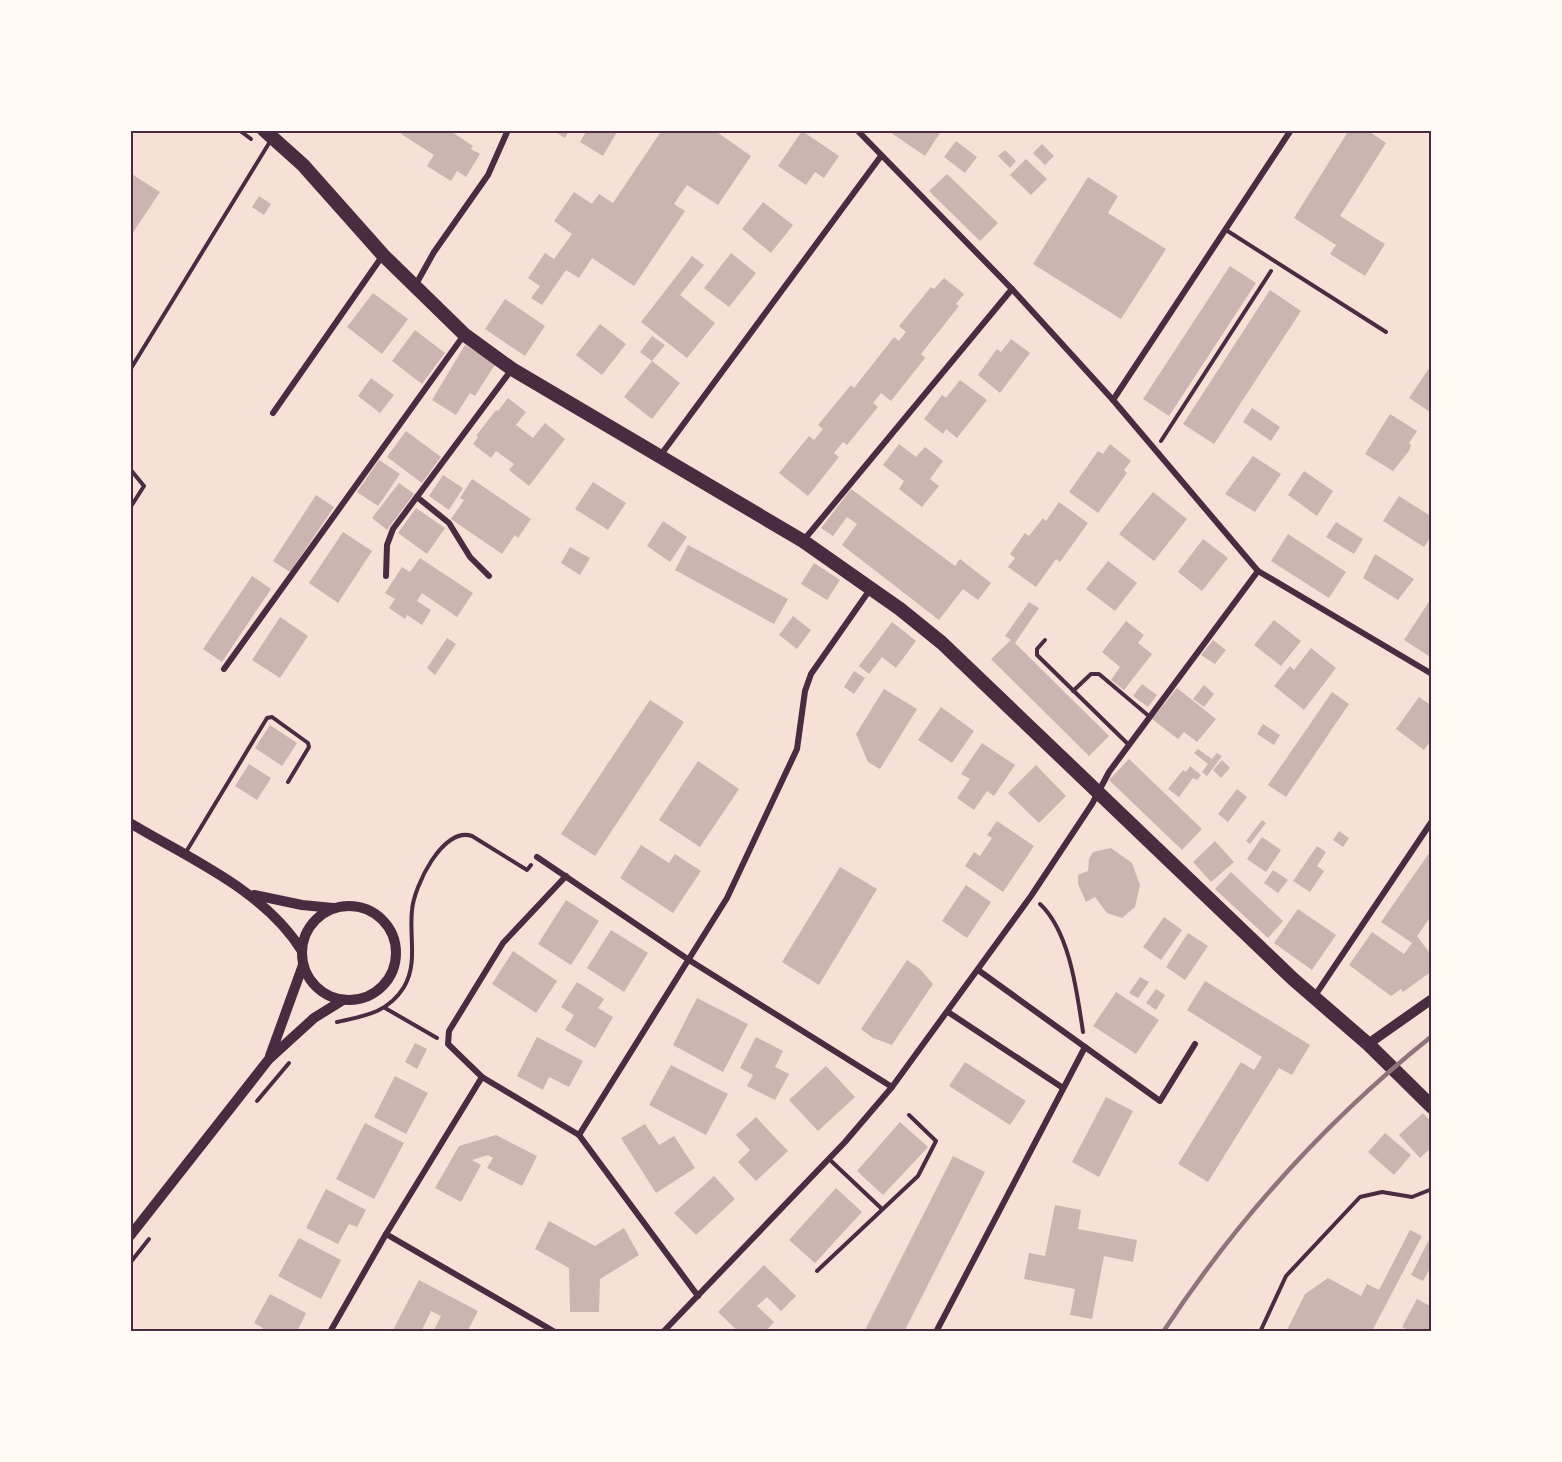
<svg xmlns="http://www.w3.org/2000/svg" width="1562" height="1462" font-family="'Public Sans',sans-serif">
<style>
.building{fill:#ccb4b1}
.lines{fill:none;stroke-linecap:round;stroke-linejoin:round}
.path{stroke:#4a2c40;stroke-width:4}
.service{stroke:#4a2c40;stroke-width:4}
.minor{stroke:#4a2c40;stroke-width:6}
.tertiary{stroke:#4a2c40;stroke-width:10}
.primary{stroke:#4a2c40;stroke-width:14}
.rail{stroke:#8f747c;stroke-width:4.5}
.neatline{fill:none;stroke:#4a2c40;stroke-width:2}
</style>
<rect width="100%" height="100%" fill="#f7e1d7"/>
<g class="building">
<polygon points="404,130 449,130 473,146 471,149 480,154 466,177 457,171 451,181 427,166 434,155 401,134"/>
<polygon points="552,130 569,130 565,138"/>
<polygon points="587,130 618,130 603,156 580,142"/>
<polygon points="662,130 714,130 751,156 718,205 687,185 674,204 685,211 634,286 592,258 579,278 566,270 542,305 531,298 540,286 528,278 545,253 554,259 572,234 554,221 574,192 592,204 599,194 613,203"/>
<polygon points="887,130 942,130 925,156"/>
<polygon points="1349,130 1367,130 1386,143 1340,216 1385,244 1365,276 1330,254 1336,245 1294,218"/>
<polygon points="802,131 839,156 824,178 815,172 806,185 778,166"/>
<polygon points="956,141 977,157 965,173 944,157"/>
<polygon points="1042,144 1054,156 1045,165 1033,153"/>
<polygon points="1005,150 1016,161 1010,168 998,156"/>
<polygon points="1026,159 1047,179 1031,195 1010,175"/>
<polygon points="130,173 160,192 130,237"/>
<polygon points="947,174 998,223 980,241 929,191"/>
<polygon points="1088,177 1118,196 1108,213 1166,249 1121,319 1033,264"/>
<polygon points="259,196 271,204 264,215 252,207"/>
<polygon points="763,202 793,225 771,253 742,229"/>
<polygon points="731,253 756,273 729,307 704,288"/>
<polygon points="692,256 704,265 680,295 715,323 687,358 641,322"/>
<polygon points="1230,266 1256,283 1169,416 1143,399"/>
<polygon points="944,278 964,294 956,304 959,306 921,354 925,358 891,401 881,393 873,403 878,407 847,445 843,442 834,453 839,457 808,496 779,473 809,436 814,440 823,429 818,425 851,385 854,388 894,337 899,341 906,332 899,326 931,287 934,289"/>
<polygon points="1270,290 1301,311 1214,444 1183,424"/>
<polygon points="373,293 408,319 382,354 347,327"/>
<polygon points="505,299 545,326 525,356 485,329"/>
<polygon points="600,324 626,344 602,375 576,355"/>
<polygon points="415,330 445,353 422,384 392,361"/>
<polygon points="652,336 665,345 652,361 640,352"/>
<polygon points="1011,339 1030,353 1000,393 978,375 997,349 1001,352"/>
<polygon points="465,345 496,363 475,396 470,393 456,415 432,400"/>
<polygon points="652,361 680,383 652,419 624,397"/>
<polygon points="1432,364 1432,410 1430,412 1409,398"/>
<polygon points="371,378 394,395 380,413 358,396"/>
<polygon points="960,380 987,400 957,438 946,429 943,434 924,419 942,395 946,398"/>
<polygon points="508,398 526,412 516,425 533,438 545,423 565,439 529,486 509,470 514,464 496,451 491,458 473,444 478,437 476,436 496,410 498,411"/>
<polygon points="1252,408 1280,427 1271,441 1243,422"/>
<polygon points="1390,414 1417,431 1409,443 1411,445 1409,451 1393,471 1365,454"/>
<polygon points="406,431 441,457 422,483 387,457"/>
<polygon points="899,444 916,457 925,447 943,461 930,479 939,486 922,507 899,489 904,481 883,465"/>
<polygon points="1110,444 1131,461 1124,470 1127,473 1098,513 1069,492 1098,451 1103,454"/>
<polygon points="1253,456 1281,474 1255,512 1225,494"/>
<polygon points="379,460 400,474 378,506 357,492"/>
<polygon points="1304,471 1333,491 1317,516 1288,495"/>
<polygon points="443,475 463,488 449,510 429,496"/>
<polygon points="472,479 531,519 518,538 515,535 502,554 451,519 464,500 460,498"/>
<polygon points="593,482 626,503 608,530 575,509"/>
<polygon points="399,483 414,494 387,530 372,518"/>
<polygon points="851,489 955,566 960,559 991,583 978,600 963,589 939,620 842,545 857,524 847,517 833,536 821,528"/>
<polygon points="1153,492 1187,519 1154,561 1119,534"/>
<polygon points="316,495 334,507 290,572 273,561"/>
<polygon points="1399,496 1432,517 1432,535 1424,547 1383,521"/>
<polygon points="1059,502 1088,523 1060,562 1056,559 1036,587 1008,567 1015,558 1010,554 1025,533 1029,536 1043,518 1046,521"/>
<polygon points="416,508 445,528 427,554 398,533"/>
<polygon points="663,521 687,537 670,562 647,546"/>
<polygon points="1336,522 1363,539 1354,554 1326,537"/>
<polygon points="343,532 372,551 338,603 309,583"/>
<polygon points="1288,534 1346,572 1329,598 1271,561"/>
<polygon points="1203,539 1228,558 1202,591 1178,572"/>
<polygon points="688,545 788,599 774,624 675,570"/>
<polygon points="570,547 590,558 580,575 561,563"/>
<polygon points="1375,554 1414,579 1398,600 1363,578"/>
<polygon points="420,558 473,593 457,617 422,593 417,601 431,610 422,625 407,615 405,619 389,608 395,599 385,593 402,567 410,572"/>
<polygon points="1108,561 1137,583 1115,611 1086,589"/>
<polygon points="814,563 840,580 827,600 801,584"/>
<polygon points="252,576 271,589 222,662 203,649"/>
<polygon points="1432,597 1432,658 1404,640"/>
<polygon points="1029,602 1039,608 1015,643 1109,736 1089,756 991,659 1011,640 1005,636"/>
<polygon points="793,616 811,630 797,649 779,635"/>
<polygon points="280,617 308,636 280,678 252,660"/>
<polygon points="1274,620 1301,641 1281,666 1254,645"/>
<polygon points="1126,621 1144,635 1138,643 1152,654 1124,690 1111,680 1120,667 1102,652"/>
<polygon points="892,622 916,641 896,668 882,657 869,674 859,666"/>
<polygon points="447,638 456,644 435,675 427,668"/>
<polygon points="1213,640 1226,650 1215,664 1201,655"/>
<polygon points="1311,648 1336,668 1304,710 1274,686 1290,666 1294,670"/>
<polygon points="854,671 865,678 854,694 844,687"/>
<polygon points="1142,684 1157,695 1148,707 1133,696"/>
<polygon points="1204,685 1214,694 1204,707 1193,699"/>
<polygon points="1177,688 1216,719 1197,742 1184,732 1178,739 1152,719"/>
<polygon points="884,689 917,709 880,769 868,762 856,734"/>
<polygon points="1332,692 1349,704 1286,797 1268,785"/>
<polygon points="1419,697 1432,706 1432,739 1424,750 1396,729"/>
<polygon points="650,700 684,722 595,856 561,834"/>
<polygon points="941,707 974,731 952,763 918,740"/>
<polygon points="1263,724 1280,735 1274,745 1257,734"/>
<polygon points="270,725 297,743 282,766 255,748"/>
<polygon points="982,743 1015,765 994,796 987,791 974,810 957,798 970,779 961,774"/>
<polygon points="1198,749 1212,759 1217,753 1222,756 1207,776 1202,772 1208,764 1194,753"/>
<polygon points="1129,759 1202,829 1182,850 1109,780"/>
<polygon points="1222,760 1230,768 1221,778 1213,770"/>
<polygon points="698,761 739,789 700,847 659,820"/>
<polygon points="249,764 271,778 257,800 235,786"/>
<polygon points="1036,765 1066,796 1039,823 1008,793"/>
<polygon points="1190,766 1201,775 1197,780 1193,778 1179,797 1168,789 1183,770 1186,772"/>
<polygon points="1237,789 1247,797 1228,822 1218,814"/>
<polygon points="1262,820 1266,823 1250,844 1246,841"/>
<polygon points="997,821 1034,846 1003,892 965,866 974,852 980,856 992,838 987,835"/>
<polygon points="1339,831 1349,838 1343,847 1333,840"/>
<polygon points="1262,837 1281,850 1266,872 1247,859"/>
<polygon points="1215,841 1234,862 1211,882 1193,862"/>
<polygon points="641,845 669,863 675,854 701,871 673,913 620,878"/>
<polygon points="1317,846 1326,852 1317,866 1324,871 1310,892 1293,881"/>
<polygon points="1111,848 1132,863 1140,885 1135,907 1122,918 1107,913 1095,897 1086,902 1078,884 1078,875 1088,871 1089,859 1093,852"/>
<polygon points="1432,849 1432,915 1417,936 1432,956 1432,971 1403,992 1401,989 1391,996 1349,965 1372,932 1404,954 1412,943 1381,922"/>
<polygon points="840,867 877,889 819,985 782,962"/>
<polygon points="1273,870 1288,880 1278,893 1264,883"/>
<polygon points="1231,872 1283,921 1268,938 1215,889"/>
<polygon points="966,885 991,902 967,938 942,921"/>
<polygon points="566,900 599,921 571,965 538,944"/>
<polygon points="1298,909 1336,935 1312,970 1274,943"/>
<polygon points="1164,917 1182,930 1161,960 1143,947"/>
<polygon points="611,930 648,953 624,992 587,968"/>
<polygon points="1188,933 1208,946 1185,980 1166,967"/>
<polygon points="513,951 557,981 536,1013 492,984"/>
<polygon points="907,960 920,969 933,984 892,1045 873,1038 861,1029"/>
<polygon points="1140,977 1149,982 1138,998 1129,993"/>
<polygon points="1205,981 1310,1045 1292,1075 1279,1068 1208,1182 1178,1164 1241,1062 1254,1070 1262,1057 1187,1010"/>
<polygon points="577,982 604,999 598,1008 613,1017 595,1048 565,1030 574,1015 561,1007"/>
<polygon points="1156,989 1165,995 1156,1010 1146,1003"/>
<polygon points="1116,992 1159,1020 1136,1054 1093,1026"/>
<polygon points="697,998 748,1024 723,1072 673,1045"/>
<polygon points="537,1037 583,1061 569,1087 549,1077 543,1090 517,1076"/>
<polygon points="756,1037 783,1051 775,1067 789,1074 775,1100 747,1086 753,1075 740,1068"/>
<polygon points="415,1043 427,1049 417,1069 405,1062"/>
<polygon points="965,1062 1026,1101 1010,1125 949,1086"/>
<polygon points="671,1065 728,1094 706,1135 649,1105"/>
<polygon points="826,1066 855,1097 818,1131 789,1100"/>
<polygon points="395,1076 428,1093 406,1134 374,1117"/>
<polygon points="1106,1097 1133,1111 1099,1177 1072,1162"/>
<polygon points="1423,1113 1432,1123 1432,1147 1420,1158 1399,1135"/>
<polygon points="756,1117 788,1151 756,1181 738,1162 750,1150 736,1135"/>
<polygon points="900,1122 928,1147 883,1195 857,1171"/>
<polygon points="365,1123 404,1143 374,1199 336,1179"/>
<polygon points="645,1124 659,1145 674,1136 695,1168 656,1193 621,1138"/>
<polygon points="1385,1133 1411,1155 1394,1175 1368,1152"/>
<polygon points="496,1135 537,1156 522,1186 487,1168 493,1158 488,1155 472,1160 481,1165 461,1202 435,1188 459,1146"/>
<polygon points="953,1156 985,1172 904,1332 864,1332"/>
<polygon points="714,1176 735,1199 696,1235 674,1213"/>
<polygon points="836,1188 862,1212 815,1263 789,1240"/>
<polygon points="326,1189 366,1210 357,1227 349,1224 338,1244 306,1228"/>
<polygon points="1055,1205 1081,1210 1078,1229 1137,1240 1133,1262 1104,1256 1092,1319 1070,1315 1075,1289 1024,1279 1029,1253 1045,1256"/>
<polygon points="549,1221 595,1246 624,1228 639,1255 600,1279 599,1312 570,1312 569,1268 535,1249"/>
<polygon points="1410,1230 1422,1236 1373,1329 1377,1332 1286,1332 1305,1294 1328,1278 1361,1296 1367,1284 1379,1290"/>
<polygon points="1432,1234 1432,1265 1423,1281 1411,1275"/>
<polygon points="299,1238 341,1260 321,1299 278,1276"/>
<polygon points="764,1265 796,1296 781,1311 767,1297 757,1306 774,1322 765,1332 739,1332 718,1312"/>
<polygon points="419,1280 478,1311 467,1332 433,1332 441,1316 431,1311 421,1332 392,1332"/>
<polygon points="270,1294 306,1313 297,1332 261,1332 263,1328 254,1323"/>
<polygon points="1417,1299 1432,1307 1432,1332 1411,1332 1402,1327"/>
</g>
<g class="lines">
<g class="path">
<polyline points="239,130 251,139"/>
<polyline points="1161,441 1271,271"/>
<polyline points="130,469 144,486 130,508"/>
<path d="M1040 904C1070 932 1077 993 1083 1032"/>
<polyline points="385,1008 437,1038"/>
<path d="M337 1022C364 1016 388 1013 404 987 418 963 409 937 412 910 414 886 443 826 472 836L527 870 531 865"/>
<polyline points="257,1101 289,1063"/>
<polyline points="130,1263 149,1239"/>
</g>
<g class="service">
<polyline points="1226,230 1386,332"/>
<polyline points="130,370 271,140"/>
<polyline points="1045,640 1037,649 1037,655 1129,745"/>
<polyline points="1073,691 1091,674 1099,674 1150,717"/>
<polyline points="186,852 267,718 272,717 308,743 309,747 288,782"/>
<polyline points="829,1159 882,1209"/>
<polyline points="817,1271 918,1176 936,1141 909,1115"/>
<polyline points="1260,1332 1286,1276 1360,1197 1382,1192 1412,1197 1432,1189"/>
</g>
<g class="minor">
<polyline points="857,130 1012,289 1113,400 1258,571 1432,674"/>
<polyline points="415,286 434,252 488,175 508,130"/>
<polyline points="1113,400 1291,130"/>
<polyline points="273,413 383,255"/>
<polyline points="660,456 881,156"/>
<polyline points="417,497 449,523 470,557 489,576"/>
<polyline points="803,541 1012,289"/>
<polyline points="386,576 387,545 393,529 512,369"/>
<polyline points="224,669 464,335"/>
<polyline points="537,857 689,960 892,1087"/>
<polyline points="566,876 503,943 449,1031 448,1044 482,1077 579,1135 698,1296"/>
<polyline points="978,970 1160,1101 1195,1044"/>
<polyline points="1314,997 1432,821"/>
<polyline points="948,1012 1063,1088"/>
<polyline points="579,1135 727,898 797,749 805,691 811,674 871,588"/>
<polyline points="386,1234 555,1332"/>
<polyline points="330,1332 386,1234 482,1077"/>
<polyline points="663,1332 845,1142 892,1087 1031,896 1092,804 1109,772 1258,571"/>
<polyline points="936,1332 1085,1047"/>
</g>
<g class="tertiary">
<path d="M130 823C190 859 264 890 302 951"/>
<polyline points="254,895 302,905 333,908"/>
<circle cx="349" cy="953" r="47"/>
<polyline points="1368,1044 1432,999"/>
<polyline points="270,1056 303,965"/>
<polyline points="130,1236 269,1059 314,1018 343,1000"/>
</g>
<polyline class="primary" points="264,130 303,165 383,255 465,335 512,369 803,541 900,609 942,643 1293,979 1368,1044 1432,1107"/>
<path class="rail" d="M1163 1332C1236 1221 1328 1119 1432 1036"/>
</g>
<rect width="1562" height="1462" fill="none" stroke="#fffaf5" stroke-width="264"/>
<rect x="132" y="132" width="1298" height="1198" class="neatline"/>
</svg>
